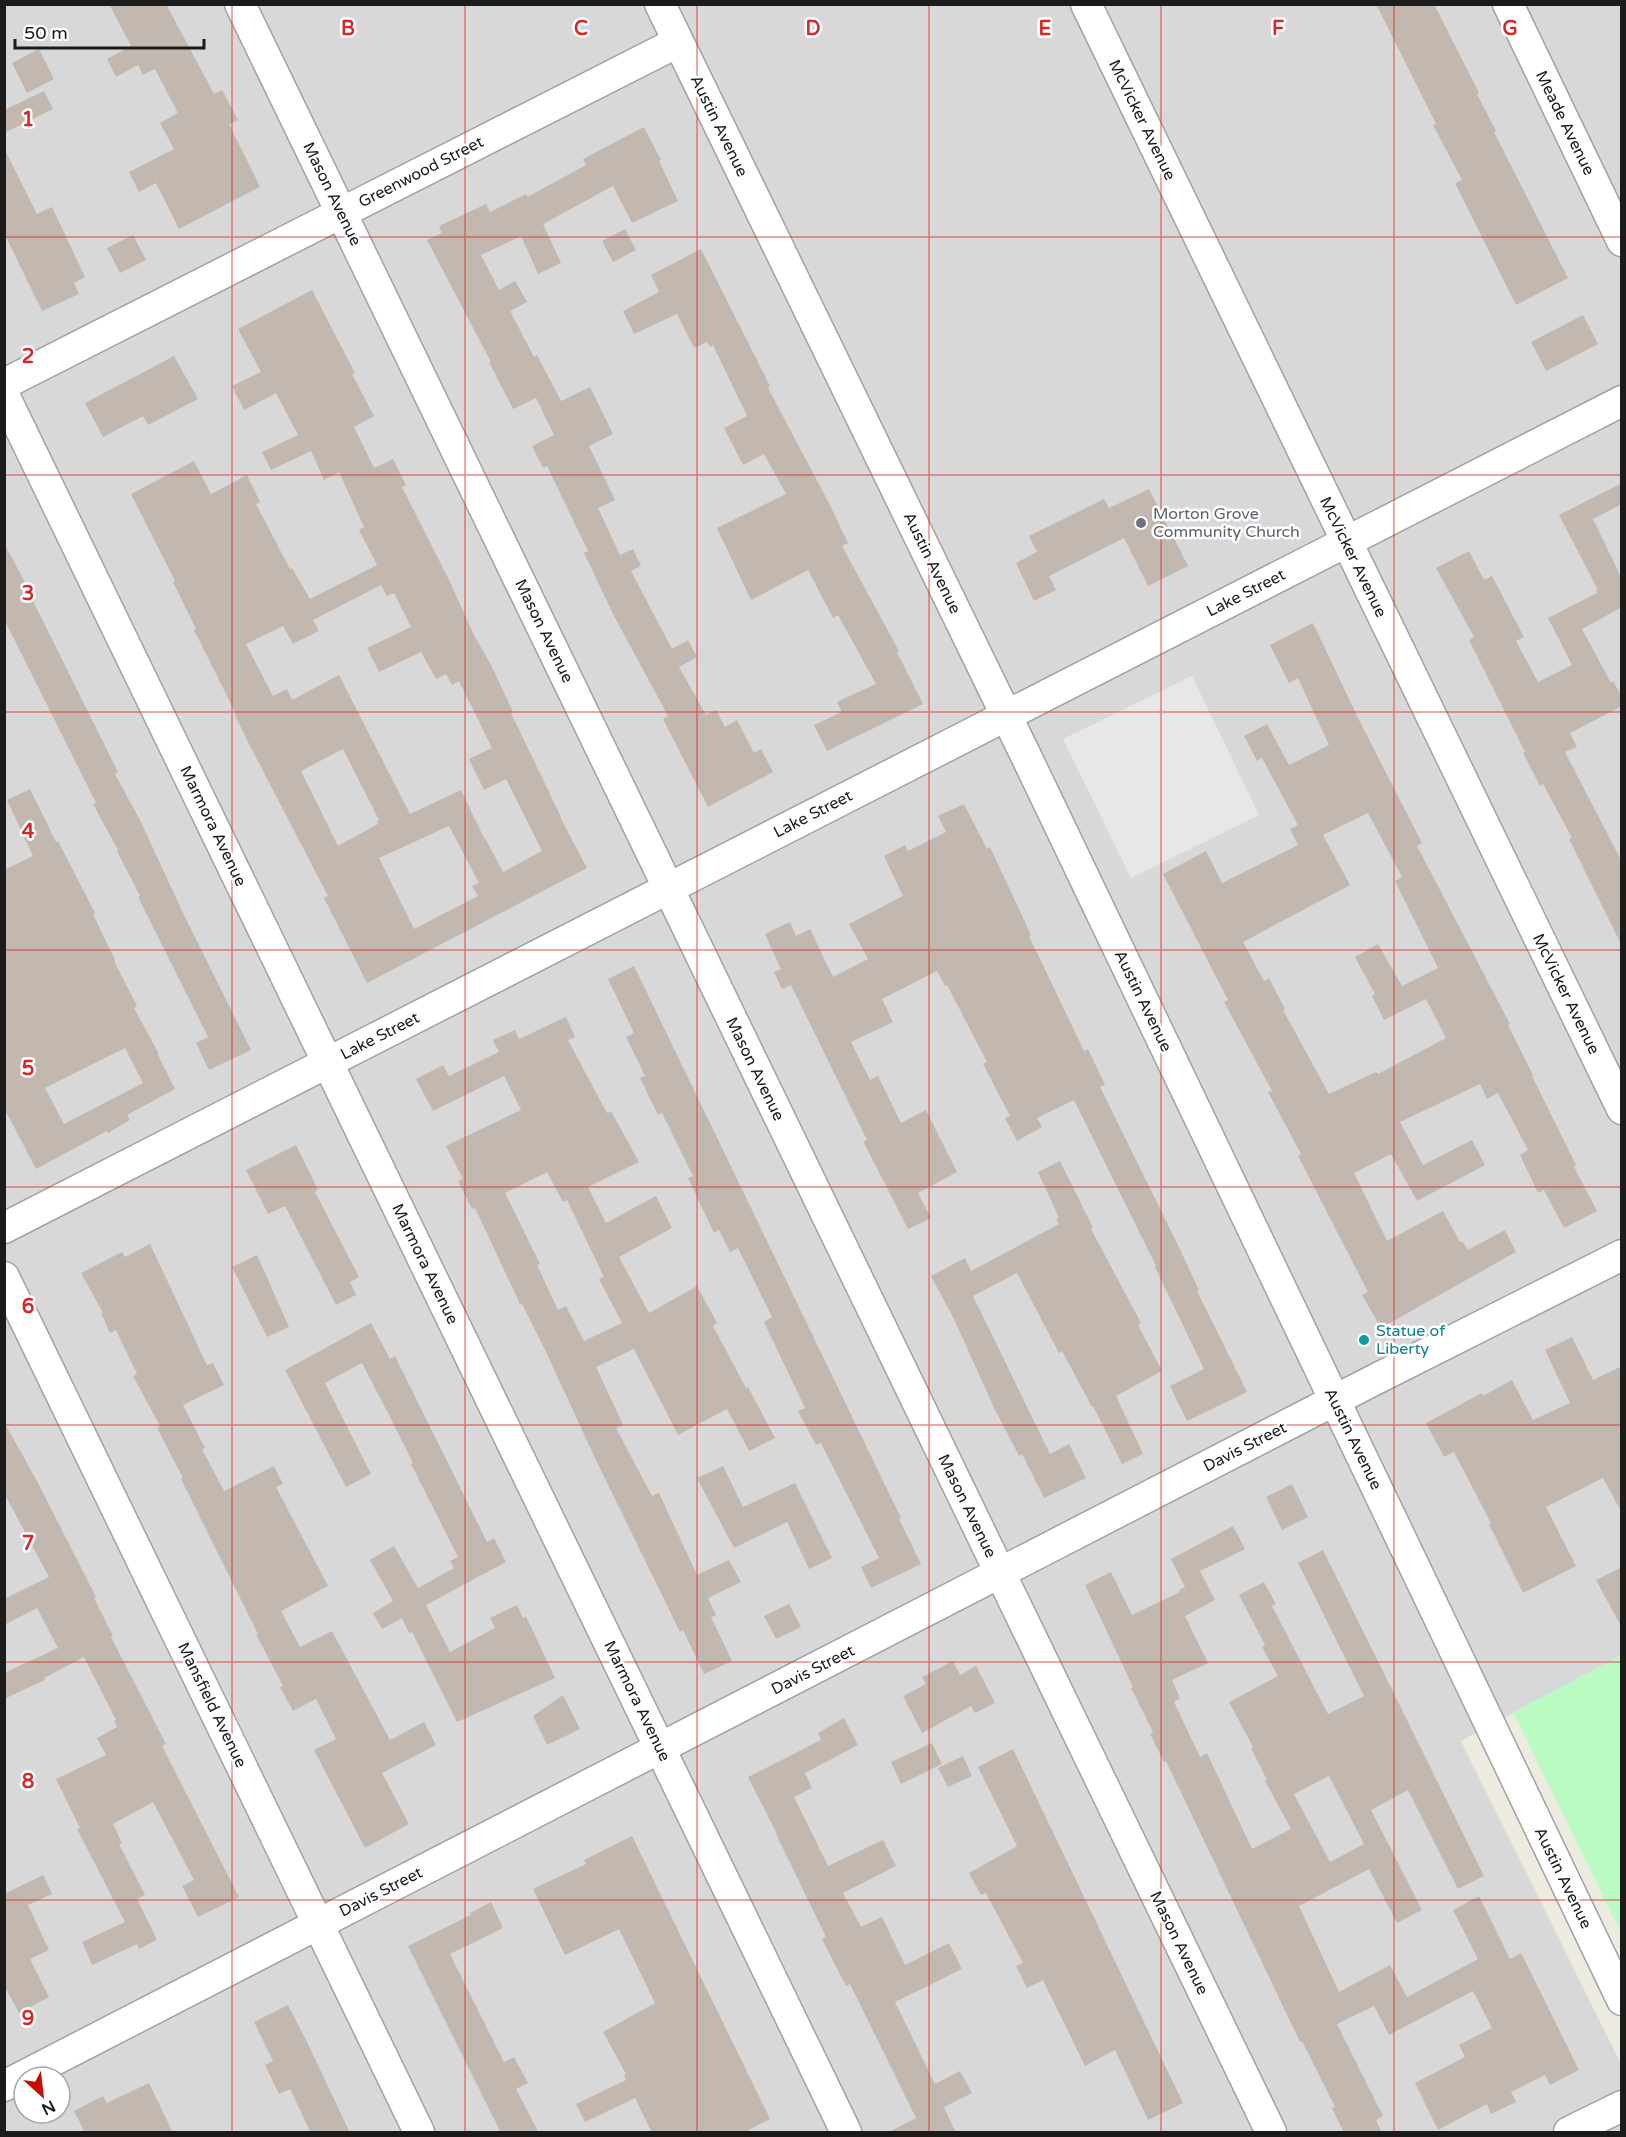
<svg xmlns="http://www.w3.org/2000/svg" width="1626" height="2137" font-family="'Varela Round',sans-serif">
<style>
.residential{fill:#d9d8d8;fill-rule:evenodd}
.park{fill:#bafbc3}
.parking{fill:#e7e7e7}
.building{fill:#c2b8b0;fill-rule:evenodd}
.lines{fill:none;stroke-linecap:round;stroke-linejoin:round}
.minor-casing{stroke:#a2a2a2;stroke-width:33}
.minor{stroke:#fff;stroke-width:30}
.grid{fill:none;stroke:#d62828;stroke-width:1.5;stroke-opacity:0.55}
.worship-dot{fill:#6b7280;stroke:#fff;stroke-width:2}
.culture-dot{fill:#0f9aa8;stroke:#fff;stroke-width:2}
.labels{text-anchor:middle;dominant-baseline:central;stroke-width:5;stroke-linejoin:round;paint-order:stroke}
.street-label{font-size:16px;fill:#1b1b1b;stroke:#fff}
.worship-label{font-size:16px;fill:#5b616d;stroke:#fff;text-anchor:start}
.culture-label{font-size:16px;fill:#0d838f;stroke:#fff;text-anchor:start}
.grid-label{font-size:20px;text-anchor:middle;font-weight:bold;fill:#d62828;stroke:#fff;stroke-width:5;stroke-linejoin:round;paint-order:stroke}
</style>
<rect width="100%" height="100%" fill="#edeae0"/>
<path class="residential" d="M5 5H1621V1656L1461 1741 1621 2064V2132H5ZM24 2077H60V2113H24Z"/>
<polygon class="park" points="1621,1656 1621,1933 1513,1712"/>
<polygon class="parking" points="1192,676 1259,815 1131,878 1063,739"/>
<g class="building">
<polygon points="109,4 166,4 214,94 222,90 238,120 229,124 260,187 179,229 156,183 139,192 129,172 174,149 160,123 178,113 155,69 143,75 138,65 116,77 107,59 131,46"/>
<polygon points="1376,4 1434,4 1479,93 1477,94 1496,131 1494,132 1568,278 1516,305 1455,183 1462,180 1433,125 1436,124"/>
<polygon points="39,49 54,79 27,93 12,63"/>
<polygon points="44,91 53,109 4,133 4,110"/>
<polygon points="644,127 661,160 659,161 678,201 632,223 613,186 543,224 561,263 538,274 521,236 481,255 499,290 515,281 527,302 510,311 534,357 537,355 561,401 590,387 613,434 589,446 615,500 598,508 620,555 633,549 641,566 631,571 672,649 688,640 697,657 679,667 706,715 716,710 725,727 737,720 754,753 761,749 773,772 708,807 663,719 668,716 613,614 584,553 588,551 547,466 543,468 532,446 554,435 536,398 513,409 489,362 491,362 427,240 442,233 439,226 486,204 490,212 526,194 527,197 586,165 583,159"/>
<polygon points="4,148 37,214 52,207 85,277 74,283 79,294 42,311 4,233"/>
<polygon points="625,229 636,250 613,262 602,241"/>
<polygon points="133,235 146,260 120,273 107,248"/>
<polygon points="701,249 770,386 768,388 831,507 848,543 842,546 899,651 897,652 923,704 827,751 814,725 842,712 837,702 876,684 838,615 833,618 808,570 751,600 717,528 786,494 764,454 743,465 724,428 747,416 713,345 710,347 707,342 694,348 677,314 634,334 623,311 659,292 651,275"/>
<path d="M312 290 355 373 352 374 374 416 354 427 374 468 393 459 406 485 402 487 449 580 474 635 491 665 513 712 511 713 561 817H560L587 868 367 983 324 898 328 896 249 744 235 715 236 714 194 630 196 629 173 582 175 581 131 494 194 461 211 494 247 475 260 502 256 504 290 569 292 568 310 599 377 565 359 530 364 527 339 472 324 480 311 451 271 470 262 452 298 435 276 393 244 410 232 386 261 372 238 329ZM381 585 387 596 394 593 411 627 367 648 379 672 421 652 436 679 446 674 452 685 459 681 492 748 469 759 484 790 506 779 542 851 503 872 485 838H484L461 790 410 814 339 675 292 700 287 689 273 696 246 644 283 626 293 644 319 631 313 620ZM343 749 379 820 377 821 378 824 338 846 301 771ZM449 826 479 883 472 886 478 896 414 929 379 858Z"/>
<polygon points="1583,315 1598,344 1546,371 1531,342"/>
<polygon points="174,356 198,399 148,425 143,416 103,437 85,403"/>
<polygon points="1622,483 1622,504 1593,519 1622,579 1622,607 1582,629 1611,683 1613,681 1622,697 1622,706 1570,733 1577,747 1565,752 1622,862 1622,946 1569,839 1572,838 1543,784 1540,786 1523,753 1525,752 1469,640 1474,637 1436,568 1469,551 1484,580 1492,576 1524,637 1516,641 1538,682 1572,665 1548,618 1597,593 1596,591 1598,590 1559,515"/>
<polygon points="1149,489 1188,566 1148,586 1124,538 1049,576 1056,590 1034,601 1016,563 1037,552 1029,536 1104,499 1109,508"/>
<polygon points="4,543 27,586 26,587 118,772 115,774 140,820 183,913 251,1050 209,1070 196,1043 208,1037 138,897 140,896 117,851 118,850 93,804 96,803 4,619"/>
<path d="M1313 623 1358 718 1422 843 1417 846 1510 1024 1508 1025 1533 1075 1532 1076 1576 1165 1574 1167 1597 1211 1564 1228 1544 1190 1538 1193 1520 1155 1528 1150 1498 1093 1487 1099 1480 1084 1400 1122 1423 1165 1472 1140 1485 1165 1417 1201 1391 1154 1354 1173 1387 1241 1443 1211 1460 1242 1462 1241 1468 1250 1505 1230 1516 1252 1381 1328 1362 1295 1368 1292 1298 1156 1301 1154 1268 1092 1272 1091 1224 1002 1228 1000 1163 874 1206 851 1222 883 1298 845 1290 829 1298 825 1262 758 1257 761 1244 736 1267 724 1289 765 1329 745 1298 678 1289 683 1270 645ZM1368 813 1402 877 1395 881 1438 968 1402 986 1378 944 1355 957 1375 994 1372 996 1384 1020 1426 999 1446 1038 1378 1074 1376 1072 1329 1094 1283 1010 1285 1009 1269 978 1264 981 1243 942 1350 885 1323 835Z"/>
<path d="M30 789 56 842 58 841 95 913 93 914 115 960 114 961 137 1006 134 1008 159 1054 158 1055 175 1089 127 1115 130 1120 108 1133 107 1131 36 1169 4 1108V870L33 856 7 800ZM125 1048 143 1083 64 1124 45 1088Z"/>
<polygon points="964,804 987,849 990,847 1031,935 1029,936 1084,1051 1088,1049 1105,1085 1100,1087 1175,1239 1199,1290 1197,1291 1247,1392 1187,1421 1170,1386 1204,1369 1155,1267 1156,1266 1074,1100 1037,1118 1042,1127 1017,1141 1005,1118 1010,1116 983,1064 987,1062 947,985 945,986 937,971 882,999 893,1022 851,1042 870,1080 878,1076 901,1123 926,1110 957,1172 918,1193 931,1218 908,1229 863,1141 867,1140 791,985 782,989 774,972 781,969 765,934 790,922 796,936 810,929 833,977 868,959 849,924 903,896 884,856 905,845 908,851 946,832 938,816"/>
<polygon points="634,966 901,1518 899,1519 921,1564 871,1588 861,1567 879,1558 821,1443 816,1445 798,1411 805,1408 764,1322 772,1317 738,1248 730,1252 719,1230 714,1233 688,1178 693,1176 662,1113 658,1115 640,1078 645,1076 626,1037 634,1033 608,979"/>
<path d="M566 1017 575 1037 568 1040 607 1113 611 1111 639 1162 588 1187 606 1223 656 1196 672 1228 619 1257 649 1313 697 1286 717 1323 713 1326 746 1388 748 1387 775 1438 749 1451 727 1409 678 1435 634 1349 596 1367 623 1425 616 1428 652 1496 659 1493 697 1575 729 1560 741 1582 708 1598 716 1615 711 1617 732 1661 704 1674 683 1630 680 1632 594 1456 547 1354 522 1304H520L475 1208 472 1209 458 1181 463 1179 446 1146 521 1110 504 1076 433 1111 416 1079 443 1065 449 1076 499 1052 493 1040 515 1030 519 1039ZM547 1172 563 1202 567 1200 604 1277 599 1279 622 1323 584 1341 566 1306 558 1310 537 1265 540 1264 505 1193Z"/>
<polygon points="296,1145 318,1190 315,1192 359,1277 350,1282 356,1295 336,1305 285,1206 268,1214 246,1170"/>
<polygon points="1060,1161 1093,1228 1091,1229 1141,1323 1138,1325 1162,1371 1116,1396 1143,1454 1122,1464 1093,1406 1092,1407 1062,1351 1059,1353 1017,1273 973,1296 1050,1454 1069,1444 1086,1478 1044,1498 1022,1454 1019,1456 994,1408 955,1321 931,1276 965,1258 971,1271 1059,1224 1056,1219 1059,1218 1038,1172"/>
<polygon points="150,1244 207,1365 213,1363 224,1385 183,1405 205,1448 202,1449 224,1491 274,1466 283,1484 276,1487 328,1586 281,1611 300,1647 332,1631 390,1740 424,1722 436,1745 382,1773 409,1824 365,1848 314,1750 336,1739 316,1699 293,1711 280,1687 283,1686 256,1634 258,1634 181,1479 183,1478 157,1428 160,1426 133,1376 137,1374 116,1330 110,1333 101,1313 103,1313 81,1273 122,1252 125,1257"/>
<polygon points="257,1255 289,1327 267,1337 232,1267"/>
<polygon points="371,1323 390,1359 395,1356 487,1542 494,1538 506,1562 426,1605 450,1652 495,1628 490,1618 517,1605 523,1618 526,1616 555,1678 457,1722 412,1632 409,1633 402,1618 382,1629 373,1613 393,1601 370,1560 394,1546 418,1588 454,1568 450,1561 458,1557 411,1464 413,1463 390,1417 362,1363 325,1383 371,1474 346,1487 285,1370"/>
<polygon points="1572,1337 1593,1380 1622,1366 1622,1513 1603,1478 1546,1507 1576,1566 1523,1593 1489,1524 1491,1523 1454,1452 1444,1457 1426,1423 1482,1393 1483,1396 1512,1380 1533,1420 1570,1403 1545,1350"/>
<polygon points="4,1422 37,1481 96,1597 94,1598 113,1636 111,1637 166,1744 162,1746 239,1897 198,1917 182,1886 194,1880 153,1802 113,1824 122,1843 119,1844 145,1895 137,1899 157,1940 139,1949 137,1944 92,1965 82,1942 125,1922 77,1829 80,1828 56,1779 106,1755 97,1738 117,1727 114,1721 116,1720 84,1657 44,1678 45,1680 4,1699 4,1673 58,1648 37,1608 4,1625 4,1599 49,1577 4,1493"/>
<polygon points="723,1466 743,1507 795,1483 832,1558 809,1569 787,1522 734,1548 697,1478"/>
<polygon points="1292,1484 1308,1517 1282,1530 1266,1497"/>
<path d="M1233 1526 1245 1549 1200 1571 1215 1600 1185 1616 1208 1663 1172 1680 1180 1698 1174 1702 1200 1757 1207 1753 1252 1849 1291 1829 1265 1781 1267 1780 1251 1748 1253 1747 1229 1702 1278 1676 1262 1647 1265 1645 1239 1595 1264 1582 1276 1604 1272 1606 1328 1714 1364 1696 1298 1563 1323 1550 1484 1876 1458 1889 1408 1790 1371 1810 1422 1910 1397 1923 1369 1869 1299 1906 1339 1992 1390 1965 1407 1997 1478 1959 1453 1910 1479 1896 1510 1959 1521 1953 1579 2070 1550 2085 1545 2075 1511 2092 1516 2102 1491 2114 1487 2104 1438 2130 1415 2083 1465 2057 1459 2045 1492 2028 1473 1991 1389 2035 1374 2006 1337 2024 1383 2116 1376 2120 1382 2133H1344L1332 2108 1335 2107 1302 2041 1300 2042 1166 1761 1164 1762 1150 1734 1153 1732 1131 1688 1133 1687 1085 1585 1111 1572 1132 1615 1180 1592 1179 1590 1185 1587 1171 1559ZM1329 1776 1364 1844 1330 1862 1294 1794Z"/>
<polygon points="1622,1567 1622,1628 1596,1580"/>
<polygon points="789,1604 801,1627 776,1639 764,1616"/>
<polygon points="953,1661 960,1675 976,1666 995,1703 975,1713 971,1706 922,1733 903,1696 926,1684 922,1677"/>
<polygon points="563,1695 580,1729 547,1745 533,1716"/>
<polygon points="844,1718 858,1745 805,1773 812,1788 794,1797 828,1866 883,1840 896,1866 843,1893 861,1927 882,1917 905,1965 949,1943 962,1969 895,2002 935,2084 960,2071 972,2093 944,2107 956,2133 887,2133 916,2118 850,1984 846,1986 822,1939 826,1937 776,1834 777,1834 748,1777 821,1740 818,1733"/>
<polygon points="932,1743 942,1764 901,1784 891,1762"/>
<polygon points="1013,1749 1183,2103 1148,2120 1115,2050 1085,2066 1043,1980 1027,1988 1016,1966 1023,1963 986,1893 981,1895 969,1873 1017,1846 978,1767"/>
<polygon points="963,1756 972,1776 948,1787 938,1768"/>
<polygon points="632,1836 770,2119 743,2133 652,2133 635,2098 585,2122 576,2104 626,2080 624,2076 626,2074 603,2032 655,2003 619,1929 565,1955 533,1889 586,1864 584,1860"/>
<polygon points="43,1875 52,1894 28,1905 49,1950 30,1959 49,1997 19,2013 4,1985 4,1894"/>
<polygon points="491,1902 503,1928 450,1954 504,2062 514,2057 528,2083 516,2089 539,2133 501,2133 408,1946 471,1915 470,1913"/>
<polygon points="288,2005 308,2044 350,2133 311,2133 290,2089 279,2094 265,2065 273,2061 254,2022"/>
<polygon points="149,2083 173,2133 85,2133 74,2111 103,2096 107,2103"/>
</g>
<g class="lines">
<g class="minor-casing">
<g id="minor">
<polyline points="240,4 1271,2132"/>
<polyline points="660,4 1026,756 1622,2000"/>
<polyline points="1086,4 1622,1109"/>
<polyline points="1508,4 1622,241"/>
<polyline points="4,384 678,42"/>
<polyline points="4,395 846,2132"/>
<polyline points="4,1228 1622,401"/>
<polyline points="4,1277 419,2132"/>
<polyline points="4,2086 1376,1379 1622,1255"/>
<polyline points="1569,2132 1622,2106"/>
</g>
</g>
<use href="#minor" class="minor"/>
</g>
<path class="grid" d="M232 4V2132M465 4V2132M697 4V2132M929 4V2132M1161 4V2132M1394 4V2132M4 237H1622M4 475H1622M4 712H1622M4 950H1622M4 1187H1622M4 1425H1622M4 1662H1622M4 1900H1622"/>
<circle class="worship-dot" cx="1141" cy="523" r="6"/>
<circle class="culture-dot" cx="1364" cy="1340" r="6"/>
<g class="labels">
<g class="street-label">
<text transform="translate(1142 120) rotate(64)">McVicker Avenue</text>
<text transform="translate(1565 123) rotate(64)">Meade Avenue</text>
<text transform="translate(719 126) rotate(64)">Austin Avenue</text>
<text transform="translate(421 172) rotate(-27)">Greenwood Street</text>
<text transform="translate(332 194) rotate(64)">Mason Avenue</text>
<text transform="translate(1353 557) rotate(64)">McVicker Avenue</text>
<text transform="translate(932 563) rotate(64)">Austin Avenue</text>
<text transform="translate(1246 593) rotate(-27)">Lake Street</text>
<text transform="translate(544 631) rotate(64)">Mason Avenue</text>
<text transform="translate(813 814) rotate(-27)">Lake Street</text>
<text transform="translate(213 826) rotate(64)">Marmora Avenue</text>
<text transform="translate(1566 994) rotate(64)">McVicker Avenue</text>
<text transform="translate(1143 1001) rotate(64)">Austin Avenue</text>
<text transform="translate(380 1036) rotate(-27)">Lake Street</text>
<text transform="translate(755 1069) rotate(64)">Mason Avenue</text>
<text transform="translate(425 1264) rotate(64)">Marmora Avenue</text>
<text transform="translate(1353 1439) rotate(64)">Austin Avenue</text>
<text transform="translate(1245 1447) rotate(-27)">Davis Street</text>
<text transform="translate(967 1506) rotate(64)">Mason Avenue</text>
<text transform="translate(813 1670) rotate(-27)">Davis Street</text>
<text transform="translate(637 1701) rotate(64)">Marmora Avenue</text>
<text transform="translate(212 1705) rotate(64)">Mansfield Avenue</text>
<text transform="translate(1563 1878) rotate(64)">Austin Avenue</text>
<text transform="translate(381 1892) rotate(-27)">Davis Street</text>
<text transform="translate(1179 1943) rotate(64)">Mason Avenue</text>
</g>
<g class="worship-label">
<text x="1153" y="514">Morton Grove<tspan x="1153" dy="18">Community Church</tspan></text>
</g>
<g class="culture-label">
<text x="1376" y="1331">Statue of<tspan x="1376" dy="18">Liberty</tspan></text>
</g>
</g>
<g class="grid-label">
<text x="348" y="35">B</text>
<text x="581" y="35">C</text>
<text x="813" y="35">D</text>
<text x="1045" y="35">E</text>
<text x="1278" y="35">F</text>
<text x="1510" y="35">G</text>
<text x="28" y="126">1</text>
<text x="28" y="363">2</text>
<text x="28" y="600">3</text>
<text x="28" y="838">4</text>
<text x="28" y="1075">5</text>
<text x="28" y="1313">6</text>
<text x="28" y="1550">7</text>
<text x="28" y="1788">8</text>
<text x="28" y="2025">9</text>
</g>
<rect width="1626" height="2137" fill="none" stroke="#1b1b1b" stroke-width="12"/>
<g transform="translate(42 2095) rotate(153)"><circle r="28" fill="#ffffff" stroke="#a4a4a4" stroke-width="1.5"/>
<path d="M0-4.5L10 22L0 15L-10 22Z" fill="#c70d00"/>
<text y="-9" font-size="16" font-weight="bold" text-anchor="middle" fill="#1b1b1b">N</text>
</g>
<path d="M15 39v9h189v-9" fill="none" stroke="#1b1b1b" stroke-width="3"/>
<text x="24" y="39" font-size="18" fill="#1b1b1b" stroke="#ffffff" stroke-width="4.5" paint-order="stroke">50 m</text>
</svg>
